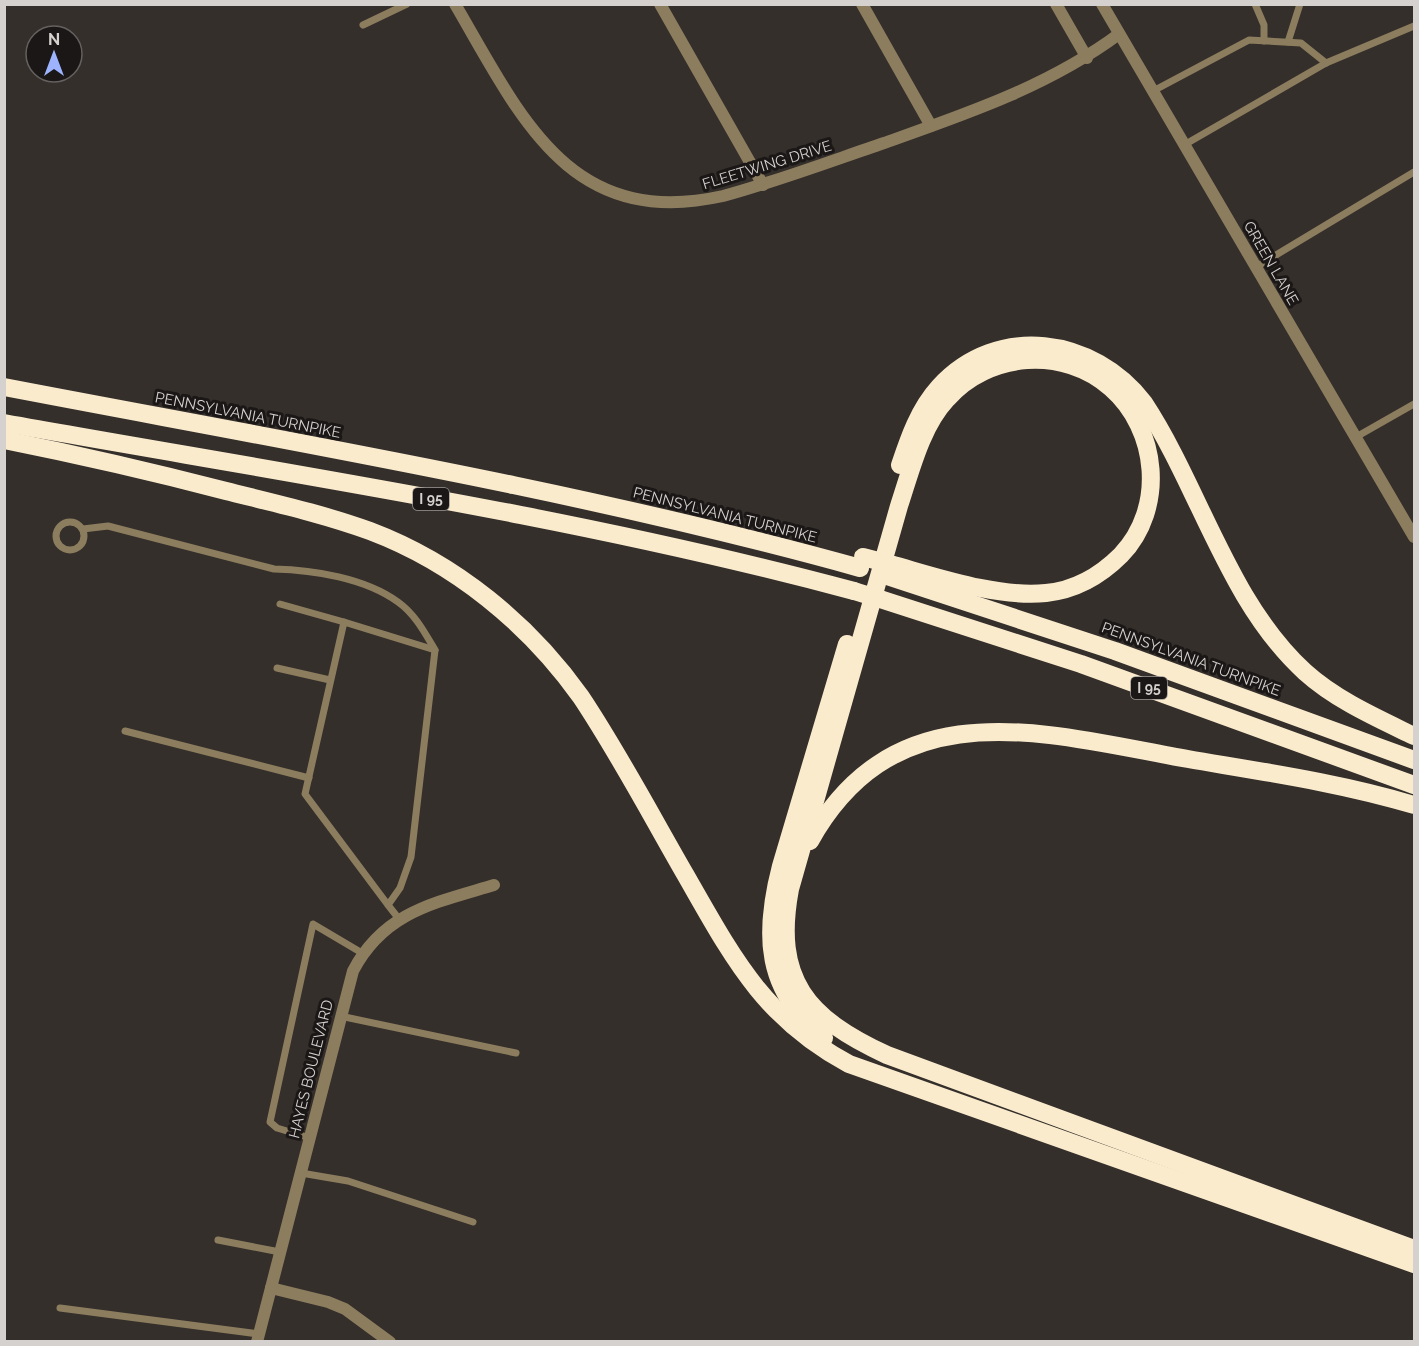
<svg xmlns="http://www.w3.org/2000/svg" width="1419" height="1346" font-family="Raleway,sans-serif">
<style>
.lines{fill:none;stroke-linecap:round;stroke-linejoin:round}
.service{stroke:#8c7d5e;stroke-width:7}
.minor{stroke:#8c7d5e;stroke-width:12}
.tertiary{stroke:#8c7d5e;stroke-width:12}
.motorway{stroke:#faebcd;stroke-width:18}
.motorway-bridge{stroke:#faebcd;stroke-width:18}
.labels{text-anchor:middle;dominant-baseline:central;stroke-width:6;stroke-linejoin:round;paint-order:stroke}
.shield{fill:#1a1716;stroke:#9d9998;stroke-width:1.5}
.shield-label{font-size:14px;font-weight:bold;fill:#d5d1cf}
.street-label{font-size:15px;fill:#d5d1cf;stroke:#1a1716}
</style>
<rect width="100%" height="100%" fill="#342f2b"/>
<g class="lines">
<g class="service">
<polyline points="1255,4 1264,25 1264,41"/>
<polyline points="363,25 407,4"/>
<polyline points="1288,42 1300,4"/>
<polyline points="1153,91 1249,40 1301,43 1326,63"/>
<polyline points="1184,145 1326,63 1414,26"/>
<polyline points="1256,267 1414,172"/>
<polyline points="1356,437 1414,404"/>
<circle cx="70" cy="536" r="14"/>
<path d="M83 529 108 526 274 569C314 570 365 578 398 602 415 614 425 633 435 650"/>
<polyline points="280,604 344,622"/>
<polyline points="277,668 330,680"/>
<polyline points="125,731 309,778"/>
<polyline points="388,905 400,888 411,857 435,650 344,622 305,794 388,905 399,919"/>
<polyline points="340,1016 516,1053"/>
<polyline points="310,1138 277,1128 270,1122 313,924 362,953"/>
<polyline points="301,1173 348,1181 473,1222"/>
<polyline points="218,1240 280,1252"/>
<polyline points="60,1308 259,1334"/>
</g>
<g class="minor">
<path d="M455 4C521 117 569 230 723 196 778 181 831 161 884 143 966 114 1049 86 1119 34"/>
<polyline points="660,4 763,185"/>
<polyline points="862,4 931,126"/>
<polyline points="1056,4 1087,58"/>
<polyline points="271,1288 328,1302 345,1309 390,1342"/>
<path d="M257 1342 353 971C384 912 434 903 494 885"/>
</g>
<polyline class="tertiary" points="1102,4 1414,537"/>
<g class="motorway">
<path d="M4 387C291 442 579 490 860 568"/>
<path d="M4 423C289 474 575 516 854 591"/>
<path d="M4 440C79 455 153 472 226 491 274 503 323 514 370 531 455 563 529 624 581 697 619 754 651 815 685 874 732 956 763 1018 849 1064L1414 1264"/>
<path d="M900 465C909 438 919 409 939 387 997 323 1094 337 1144 403 1200 488 1228 602 1305 672 1336 700 1377 718 1414 736"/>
<path d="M890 564C937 577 998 598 1046 593 1076 590 1101 575 1121 555 1166 508 1158 429 1111 388 1064 346 988 352 947 399 921 427 911 470 899 506L790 889C773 980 807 1018 887 1055L1414 1249"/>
<polyline points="887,576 1115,651 1414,760"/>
<polyline points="880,599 1081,664 1414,785"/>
<path d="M810 841C897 686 1047 734 1188 759 1264 772 1341 783 1414 805"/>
<path d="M824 1038C765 990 763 935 781 866L847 644"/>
</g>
<g class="motorway-bridge">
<polyline points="863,557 890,564"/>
<polyline points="854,591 880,599"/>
</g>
</g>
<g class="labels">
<g class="shield">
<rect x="413" y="488" width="36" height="22" rx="4.5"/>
<rect x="1131" y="677" width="36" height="22" rx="4.5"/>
</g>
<g class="shield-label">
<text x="431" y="499">I 95</text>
<text x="1149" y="688">I 95</text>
</g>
<g class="street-label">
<text transform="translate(767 165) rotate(-17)">FLEETWING DRIVE</text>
<text transform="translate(1271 263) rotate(60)">GREEN LANE</text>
<text transform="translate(248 415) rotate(11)">PENNSYLVANIA TURNPIKE</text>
<text transform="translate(725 515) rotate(14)">PENNSYLVANIA TURNPIKE</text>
<text transform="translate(1191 659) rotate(20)">PENNSYLVANIA TURNPIKE</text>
<text transform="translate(311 1069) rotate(-76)">HAYES BOULEVARD</text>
</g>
</g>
<rect width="1419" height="1346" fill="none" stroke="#d5d1cf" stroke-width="12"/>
<g transform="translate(54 54)"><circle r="28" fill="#1a1716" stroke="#656160" stroke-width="1.5"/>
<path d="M0-4.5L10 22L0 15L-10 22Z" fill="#9eb3fd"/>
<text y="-9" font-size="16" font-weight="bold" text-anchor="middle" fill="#d5d1cf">N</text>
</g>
</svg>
